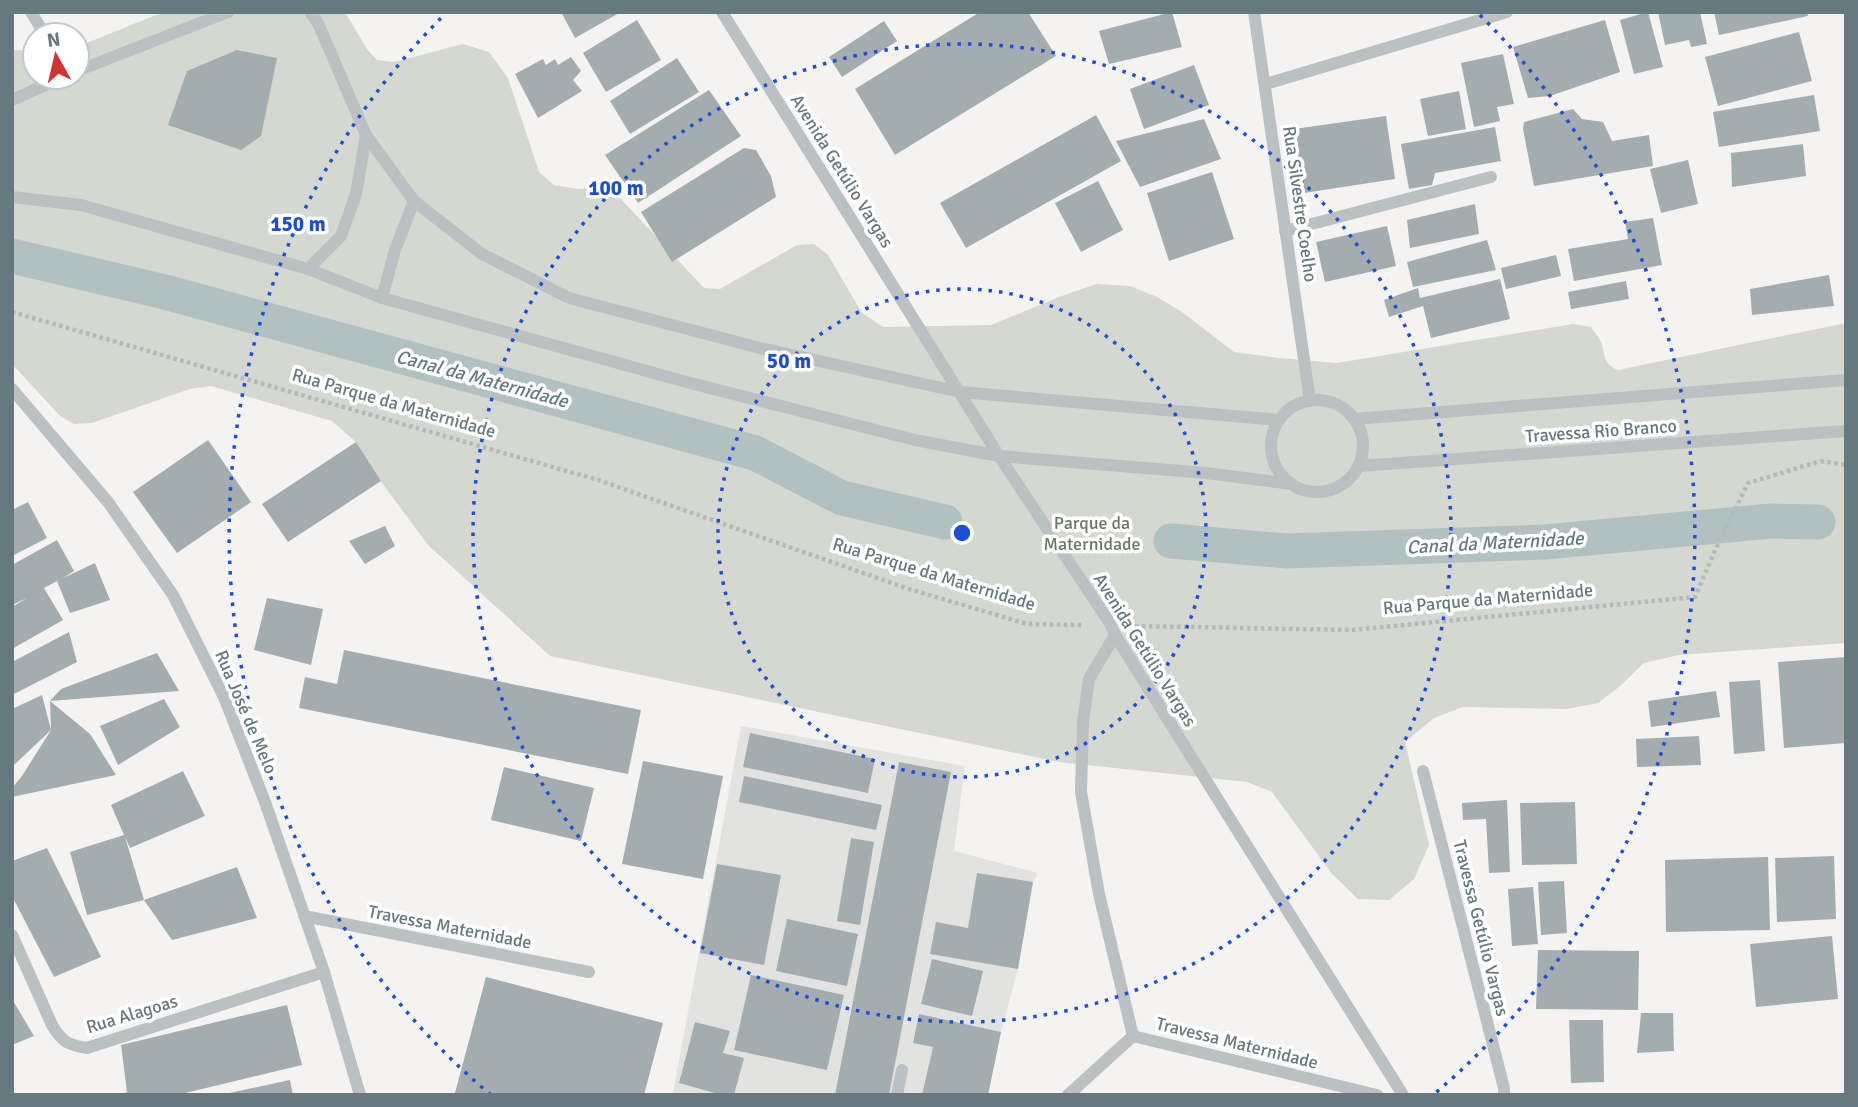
<svg xmlns="http://www.w3.org/2000/svg" width="1858" height="1107" font-family="Signika,sans-serif">
<style>
.built{fill:#e2e3e1}
.green{fill:#d5d8d0}
.lines{fill:none;stroke-linecap:round;stroke-linejoin:round}
.canal{stroke:#b1c1c2;stroke-width:35}
.building{fill:#a3adaf}
.path{stroke:#b5b9ba;stroke-width:4.5;stroke-dasharray:3.5 3.5;stroke-linecap:butt}
.minor{stroke:#bbc0c2;stroke-width:12}
.ring{fill:none;stroke:#1d4ed8;stroke-width:3.5;stroke-dasharray:3.5 7}
.labels{text-anchor:middle;dominant-baseline:central;stroke-width:7;stroke-linejoin:round;paint-order:stroke}
.street-label{font-size:18px;fill:#66797f;stroke:#fff}
.park-label{font-size:18px;fill:#6c7764;stroke:#fff}
.water-label{font-size:19px;font-style:italic;fill:#627b7c;stroke:#fff}
.centre{fill:#1d4ed8;stroke:#fff;stroke-width:3.5}
.ring-label{font-size:21px;text-anchor:middle;font-weight:bold;fill:#1d4ed8;stroke:#fff;stroke-width:7;stroke-linejoin:round;paint-order:stroke}
</style>
<rect width="100%" height="100%" fill="#f4f3f1"/>
<polygon class="built" points="741,726 965,766 954,851 1038,873 1033,882 1018,969 1001,1032 988,1095 698,1095 673,1093"/>
<path class="green" d="M163 12H345L367 49 377 60 394 62 463 44 489 52 508 78 539 172 554 185 578 189 601 187 620 198 704 288 720 289 797 245 814 244 828 255 862 313 883 327 991 325 1059 297 1096 284 1130 286 1157 297 1182 312 1234 352 1279 358 1337 363 1573 324 1591 327C1594 332 1599 337 1601 342 1606 356 1602 363 1618 370L1846 323V643L1679 655 1644 663 1619 687 1598 703 1567 709 1463 707 1434 718 1405 742 1429 845 1414 879 1389 900 1358 899 1332 874 1272 792 1247 782 1059 762 550 656 428 545 373 471 356 442 332 421 211 386 190 389 92 423 74 424 60 416 12 364V50L35 51V77H77V47Z"/>
<g class="lines">
<g class="canal">
<polyline points="12,256 165,292 755,453 842,498 945,522"/>
<polyline points="1171,541 1287,551 1545,542 1771,521 1818,522"/>
</g>
</g>
<g class="building">
<polygon points="561,12 621,12 575,38"/>
<polygon points="980,12 1028,12 1056,56 895,155 855,89"/>
<polygon points="1172,12 1182,47 1109,64 1099,31"/>
<polygon points="1648,12 1663,67 1634,74 1620,20"/>
<polygon points="1658,12 1700,12 1707,44 1691,47 1689,40 1665,45"/>
<polygon points="1714,12 1807,12 1808,16 1719,35"/>
<polygon points="637,20 661,60 606,92 583,53"/>
<polygon points="1605,20 1620,72 1550,96 1528,98 1513,47"/>
<polygon points="884,21 897,41 842,77 829,57"/>
<polygon points="1799,32 1812,81 1718,106 1705,57"/>
<polygon points="237,50 277,58 261,136 241,150 168,125 187,71"/>
<polygon points="1503,54 1514,104 1497,107 1500,121 1474,127 1461,63"/>
<polygon points="571,57 581,71 573,80 582,91 538,118 515,74 543,59 546,65 555,59 558,65"/>
<polygon points="677,58 699,92 630,134 610,101"/>
<polygon points="1194,65 1209,105 1144,129 1130,89"/>
<polygon points="709,90 741,136 638,203 605,155"/>
<polygon points="1459,91 1466,129 1428,136 1420,99"/>
<polygon points="1814,95 1820,131 1719,147 1713,112"/>
<polygon points="1573,109 1582,119 1603,122 1612,141 1649,135 1653,166 1534,186 1523,129 1524,122"/>
<polygon points="1096,115 1121,161 966,248 940,203"/>
<polygon points="1386,116 1395,179 1304,193 1294,129"/>
<polygon points="1204,119 1221,159 1140,187 1116,141"/>
<polygon points="1495,127 1501,161 1435,173 1432,185 1409,189 1401,144"/>
<polygon points="1803,144 1806,176 1732,187 1731,153"/>
<polygon points="744,148 756,150 771,176 776,197 672,262 641,212"/>
<polygon points="1688,160 1698,204 1661,213 1650,169"/>
<polygon points="1212,172 1234,239 1169,261 1147,193"/>
<polygon points="1098,181 1123,230 1081,252 1055,203"/>
<polygon points="1475,204 1479,234 1410,248 1407,220"/>
<polygon points="1653,218 1662,265 1574,281 1568,249 1628,239 1625,222"/>
<polygon points="1387,226 1396,266 1325,282 1316,242"/>
<polygon points="1487,240 1496,270 1413,287 1407,262"/>
<polygon points="1556,255 1561,276 1506,289 1501,268"/>
<polygon points="1829,275 1834,306 1752,315 1750,289"/>
<polygon points="1500,279 1510,319 1431,338 1423,306 1389,317 1384,300 1418,288 1420,298"/>
<polygon points="1626,281 1629,299 1571,309 1568,292"/>
<polygon points="208,440 251,502 177,553 133,492"/>
<polygon points="356,442 381,481 288,542 262,504"/>
<polygon points="28,502 47,538 12,556 12,510"/>
<polygon points="385,526 395,546 365,564 349,541"/>
<polygon points="57,540 74,571 63,578 95,563 110,600 70,613 57,581 44,588 63,620 12,649 12,607 27,598 12,605 12,565"/>
<polygon points="267,598 323,609 311,665 254,650"/>
<polygon points="69,632 77,662 12,695 12,662"/>
<polygon points="344,650 641,710 628,774 299,708 305,677 337,684"/>
<polygon points="157,653 179,691 50,701 61,689"/>
<polygon points="1846,657 1846,743 1784,748 1778,662"/>
<polygon points="1760,680 1765,751 1734,754 1729,682"/>
<polygon points="1716,691 1720,717 1651,727 1648,701"/>
<polygon points="42,695 51,730 12,767 12,709"/>
<polygon points="164,699 180,727 118,765 100,726"/>
<polygon points="50,701 90,734 116,775 12,797 12,788 22,776 51,730"/>
<polygon points="750,733 875,759 868,793 743,767"/>
<polygon points="1699,736 1701,765 1637,767 1636,739"/>
<polygon points="643,761 723,776 703,879 622,864"/>
<polygon points="899,762 951,772 889,1095 835,1095"/>
<polygon points="504,767 594,788 581,841 491,820"/>
<polygon points="183,771 205,816 130,848 125,837 144,900 87,915 70,852 124,835 111,805"/>
<polygon points="744,776 882,805 876,830 739,802"/>
<polygon points="1507,800 1510,872 1489,873 1486,819 1463,820 1462,803"/>
<polygon points="1575,802 1577,864 1522,865 1520,803"/>
<polygon points="851,838 874,842 860,925 837,921"/>
<polygon points="47,848 101,957 54,977 12,896 12,861"/>
<polygon points="1834,856 1836,919 1777,922 1775,858"/>
<polygon points="1768,857 1770,930 1666,932 1665,860"/>
<polygon points="717,864 781,875 764,965 700,953"/>
<polygon points="237,867 257,918 172,940 144,900"/>
<polygon points="977,873 1033,882 1018,969 930,954 936,922 968,928"/>
<polygon points="1564,881 1567,933 1541,935 1538,882"/>
<polygon points="1533,887 1538,944 1512,946 1508,889"/>
<polygon points="787,919 858,934 847,986 776,971"/>
<polygon points="1832,936 1838,999 1756,1007 1750,944"/>
<polygon points="1538,950 1639,951 1638,1010 1536,1009"/>
<polygon points="932,959 983,971 972,1016 921,1004"/>
<polygon points="751,975 844,995 827,1070 734,1050"/>
<polygon points="486,977 663,1023 644,1095 461,1095 455,1093"/>
<polygon points="12,999 34,1036 12,1045"/>
<polygon points="287,1005 302,1065 177,1095 120,1095 127,1092 121,1045"/>
<polygon points="1641,1013 1673,1013 1674,1051 1637,1053"/>
<polygon points="919,1014 1001,1032 988,1095 922,1095 933,1047 913,1043"/>
<polygon points="1569,1020 1603,1020 1604,1082 1571,1083"/>
<polygon points="695,1022 730,1031 723,1053 744,1058 734,1095 722,1095 679,1083"/>
<polygon points="290,1080 293,1095 225,1095 225,1094"/>
</g>
<g class="lines">
<g class="path">
<polyline points="12,312 598,480 906,588 1027,624 1084,625"/>
<polyline points="1135,626 1352,630 1695,597 1717,546 1748,483 1821,461 1846,465"/>
</g>
<g class="minor">
<polyline points="31,12 45,35"/>
<polyline points="310,12 318,23 366,135 414,201 482,254 569,298 760,348 960,392 1279,420"/>
<polyline points="722,12 999,456 1111,625 1115,635 1403,1095"/>
<polyline points="1254,12 1310,401"/>
<polyline points="77,71 228,12"/>
<polyline points="1266,84 1507,12"/>
<polyline points="12,100 63,77"/>
<polyline points="12,197 81,205 308,269 382,298 694,384 915,440 999,456 1206,473 1292,484"/>
<polyline points="1285,231 1491,177"/>
<polyline points="308,269 341,236 356,194 366,135"/>
<polyline points="382,298 395,250 414,201"/>
<polyline points="12,389 108,502 173,595 224,697 265,802 324,972 360,1095"/>
<circle cx="1317" cy="446" r="46"/>
<polyline points="1354,419 1846,380"/>
<polyline points="1359,466 1846,431"/>
<polyline points="1115,635 1089,679 1083,722 1081,792 1099,894 1133,1036"/>
<polyline points="1423,771 1504,1088 1504,1095"/>
<polyline points="304,916 589,972"/>
<path d="M12 935 52 1025C62 1042 68 1045 87 1048L324 972"/>
<polyline points="897,1095 902,1070"/>
<polyline points="1068,1095 1133,1036 1377,1095"/>
</g>
</g>
<g class="ring">
<circle cx="962" cy="533" r="244"/>
<circle cx="962" cy="533" r="489"/>
<path d="M491 1095A733 733 0 0 1 444 15M1480 15A733 733 0 0 1 1433 1095"/>
</g>
<g class="labels">
<g class="street-label">
<text transform="translate(842 171) rotate(58)">Avenida Getúlio Vargas</text>
<text transform="translate(1300 204) rotate(82)">Rua Silvestre Coelho</text>
<text transform="translate(394 403) rotate(16)">Rua Parque da Maternidade</text>
<text transform="translate(1601 431) rotate(-4)">Travessa Rio Branco</text>
<text transform="translate(934 574) rotate(17)">Rua Parque da Maternidade</text>
<text transform="translate(1488 599) rotate(-5)">Rua Parque da Maternidade</text>
<text transform="translate(1145 650) rotate(58)">Avenida Getúlio Vargas</text>
<text transform="translate(246 712) rotate(67)">Rua José de Melo</text>
<text transform="translate(450 927) rotate(11)">Travessa Maternidade</text>
<text transform="translate(1481 928) rotate(76)">Travessa Getúlio Vargas</text>
<text transform="translate(132 1014) rotate(-17)">Rua Alagoas</text>
<text transform="translate(1237 1043) rotate(14)">Travessa Maternidade</text>
</g>
<g class="park-label">
<text x="1092" y="523">Parque da<tspan x="1092" dy="21">Maternidade</tspan></text>
</g>
<g class="water-label">
<text transform="translate(482 379) rotate(15)">Canal da Maternidade</text>
<text transform="translate(1495 543) rotate(-3)">Canal da Maternidade</text>
</g>
</g>
<circle cx="962" cy="533" r="10" class="centre"/>
<g class="ring-label">
<text x="616" y="195">100 m</text>
<text x="298" y="231">150 m</text>
<text x="789" y="368">50 m</text>
</g>
<rect width="1858" height="1107" fill="none" stroke="#66797f" stroke-width="28"/>
<g transform="translate(56 56) rotate(352)"><circle r="33" fill="#ffffff" stroke="#c2c9cc" stroke-width="2"/>
<path d="M0-5L12 26L0 18L-12 26Z" fill="#d23333"/>
<text y="-10" font-size="19" font-weight="bold" text-anchor="middle" fill="#66797f">N</text>
</g>
</svg>
